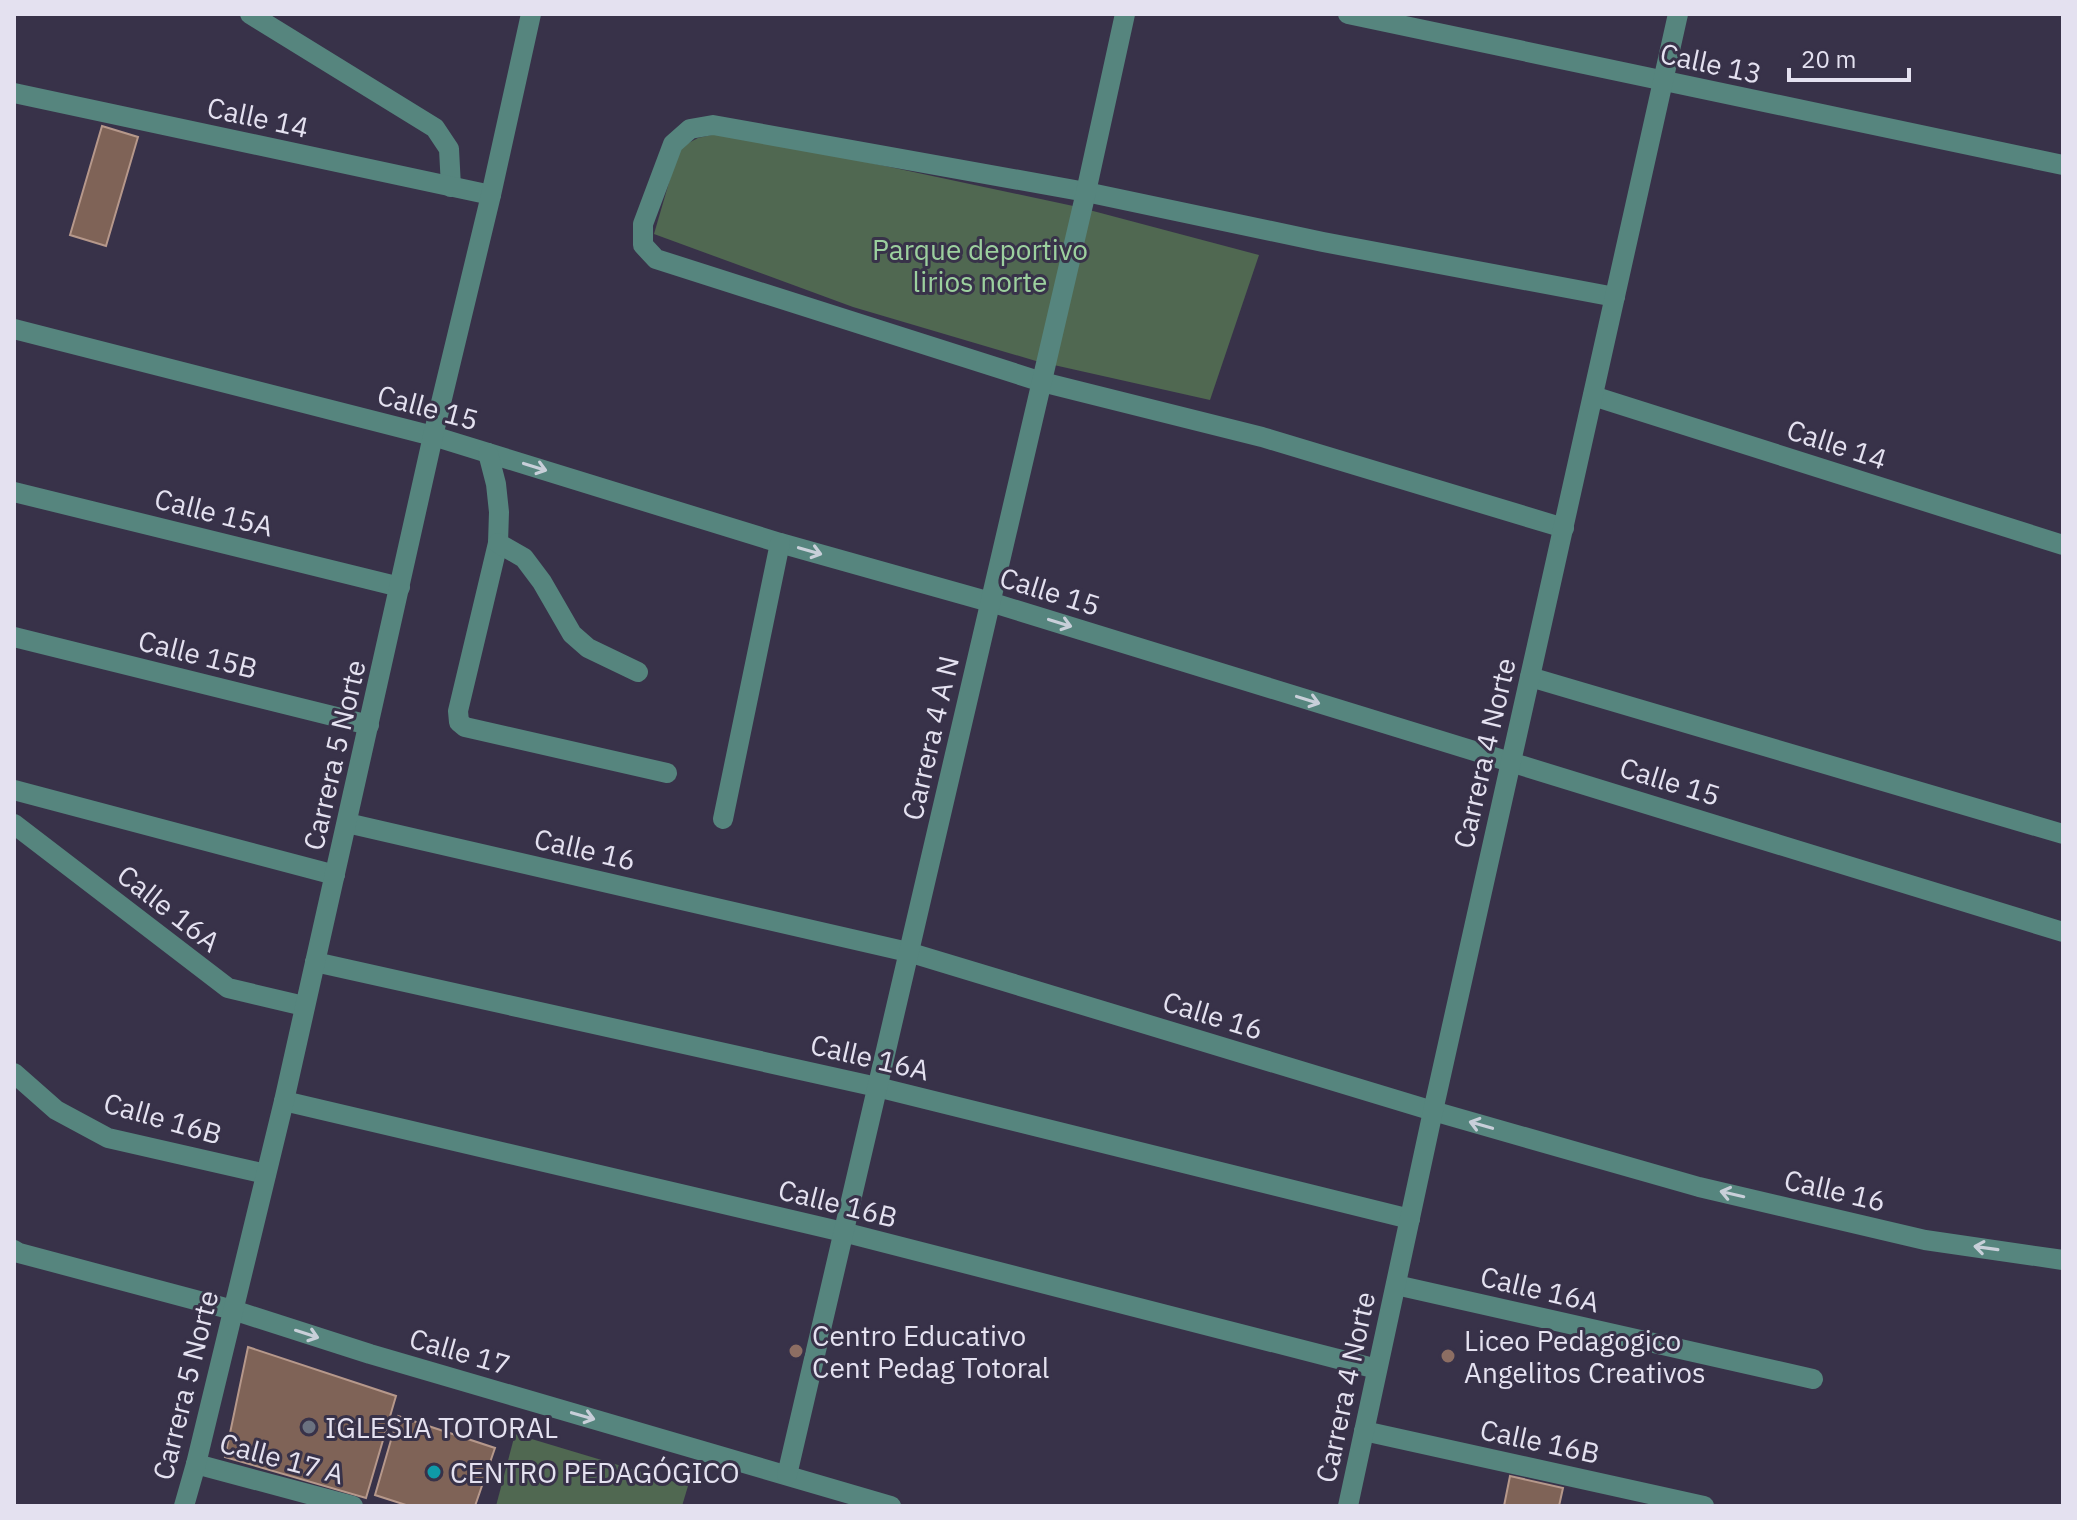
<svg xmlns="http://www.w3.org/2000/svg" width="2077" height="1520" font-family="'IBM Plex Sans',sans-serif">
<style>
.green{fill:#506851}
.building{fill:#7f6357;stroke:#b6988b;stroke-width:2}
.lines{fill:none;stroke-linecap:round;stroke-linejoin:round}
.minor{stroke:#56857e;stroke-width:20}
.oneway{stroke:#c8cfd9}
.education-dot{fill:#8d6e63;stroke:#383249;stroke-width:3}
.worship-dot{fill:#6b7280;stroke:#383249;stroke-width:3}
.culture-dot{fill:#0f9aa8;stroke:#383249;stroke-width:3}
.labels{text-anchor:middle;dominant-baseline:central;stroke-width:6;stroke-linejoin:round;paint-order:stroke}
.street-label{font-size:28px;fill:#e4e1f0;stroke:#383249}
.park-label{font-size:28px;fill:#9cd09e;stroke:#383249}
.poi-label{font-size:28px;fill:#e4e1f0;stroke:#383249;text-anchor:start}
</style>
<rect width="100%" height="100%" fill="#383249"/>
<g class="green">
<polygon points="725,132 1078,207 1259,255 1210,400 1036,361 853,307 654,234 679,148 698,138"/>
<polygon points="515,1434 688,1486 682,1506 496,1506"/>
</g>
<g class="building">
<polygon points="102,126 138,137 106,246 70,235"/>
<polygon points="248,1347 396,1396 366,1498 225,1457"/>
<polygon points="398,1416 495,1448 475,1506 409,1506 375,1495"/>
<polygon points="1510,1476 1563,1488 1559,1506 1504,1506"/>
</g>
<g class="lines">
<g class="minor">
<polyline points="250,14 435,128 449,149 451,187"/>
<polyline points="1348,14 2063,165"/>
<polyline points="14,93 491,195"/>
<polyline points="14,329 433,436 780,543 990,602 2063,932"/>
<polyline points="1593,396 2063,545"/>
<polyline points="488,453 496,484 499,512 498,543 458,711 459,722 465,727 667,773"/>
<polyline points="14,492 400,587"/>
<polyline points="1564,528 1262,437 1042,382 656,259 643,245 643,224 673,144 690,129 713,125 1086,192 1323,242 1615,297"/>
<polyline points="498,543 524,558 542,582 572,634 588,648 638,672"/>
<polyline points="14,637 369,725"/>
<polyline points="1530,677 2063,834"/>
<polyline points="14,790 335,875"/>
<polyline points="723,819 780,543"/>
<polyline points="347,823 908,952 1433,1111 1699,1187 1925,1240 2063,1260"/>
<polyline points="14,824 228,988 304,1006"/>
<polyline points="315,962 877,1087 1410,1219"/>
<polyline points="14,1073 56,1110 108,1138 266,1174"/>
<polyline points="284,1101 843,1232 1377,1369"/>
<polyline points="14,1250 19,1253 233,1310 370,1354 891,1506"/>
<polyline points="1396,1285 1813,1379"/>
<polyline points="1364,1431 1704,1506"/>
<polyline points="196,1464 353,1506"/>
<polyline points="787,1475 1086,192 1125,14"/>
<polyline points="184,1506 196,1464 284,1101 433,436 491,195 531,14"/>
<polyline points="1348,1506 1433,1111 1678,14"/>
</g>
</g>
<defs><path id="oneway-shaft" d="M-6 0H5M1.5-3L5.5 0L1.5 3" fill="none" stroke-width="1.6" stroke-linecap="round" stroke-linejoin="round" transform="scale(2)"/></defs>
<g class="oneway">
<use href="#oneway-shaft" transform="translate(535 467) rotate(17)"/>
<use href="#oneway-shaft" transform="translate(810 551) rotate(16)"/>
<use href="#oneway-shaft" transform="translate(1060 623) rotate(17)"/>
<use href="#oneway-shaft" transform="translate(1308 700) rotate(17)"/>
<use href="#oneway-shaft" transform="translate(1481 1125) rotate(-164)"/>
<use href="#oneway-shaft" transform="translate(1732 1194) rotate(-167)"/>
<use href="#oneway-shaft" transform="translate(1986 1248) rotate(-172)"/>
<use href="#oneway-shaft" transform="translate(307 1334) rotate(18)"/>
<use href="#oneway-shaft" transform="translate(583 1416) rotate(16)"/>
</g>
<g class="education-dot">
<circle cx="796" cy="1351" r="8"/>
<circle cx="1448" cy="1356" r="8"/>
</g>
<circle class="worship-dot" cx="309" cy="1427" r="8"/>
<circle class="culture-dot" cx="434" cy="1472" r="8"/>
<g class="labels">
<g class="street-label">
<text transform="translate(1711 63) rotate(12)">Calle 13</text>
<text transform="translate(258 117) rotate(12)">Calle 14</text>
<text transform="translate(428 407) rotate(15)">Calle 15</text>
<text transform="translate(1837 444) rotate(18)">Calle 14</text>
<text transform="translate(214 512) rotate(14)">Calle 15A</text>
<text transform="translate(1050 591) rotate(17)">Calle 15</text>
<text transform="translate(198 654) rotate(14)">Calle 15B</text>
<text transform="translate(930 738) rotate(-77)">Carrera 4 A N</text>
<text transform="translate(1484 753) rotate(-77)">Carrera 4 Norte</text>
<text transform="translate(334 755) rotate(-77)">Carrera 5 Norte</text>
<text transform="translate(1670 781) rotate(17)">Calle 15</text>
<text transform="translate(585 849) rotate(13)">Calle 16</text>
<text transform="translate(169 908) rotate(38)">Calle 16A</text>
<text transform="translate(1213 1015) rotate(17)">Calle 16</text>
<text transform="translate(870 1057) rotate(13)">Calle 16A</text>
<text transform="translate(163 1118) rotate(16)">Calle 16B</text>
<text transform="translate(1835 1190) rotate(13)">Calle 16</text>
<text transform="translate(838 1203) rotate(14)">Calle 16B</text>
<text transform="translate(1540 1289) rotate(13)">Calle 16A</text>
<text transform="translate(460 1351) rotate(16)">Calle 17</text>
<text transform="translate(185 1385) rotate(-76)">Carrera 5 Norte</text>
<text transform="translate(1345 1387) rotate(-78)">Carrera 4 Norte</text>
<text transform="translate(1540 1441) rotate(12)">Calle 16B</text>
<text transform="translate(282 1458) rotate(15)">Calle 17 A</text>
</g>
<g class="park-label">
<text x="980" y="249">Parque deportivo<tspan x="980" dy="32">lirios norte</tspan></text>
</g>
<g class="poi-label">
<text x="812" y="1335">Centro Educativo<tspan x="812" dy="32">Cent Pedag Totoral</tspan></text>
<text x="1464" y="1340">Liceo Pedagogico<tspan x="1464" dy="32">Angelitos Creativos</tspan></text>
<text x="325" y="1427">IGLESIA TOTORAL</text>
<text x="450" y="1472">CENTRO PEDAGÓGICO</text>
</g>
</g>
<rect width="2077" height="1520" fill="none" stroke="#e4e1f0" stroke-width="32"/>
<path d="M1789 68v12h120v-12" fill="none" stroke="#e4e1f0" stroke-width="4"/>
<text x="1801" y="68" font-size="24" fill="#e4e1f0" stroke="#383249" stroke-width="6" paint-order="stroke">20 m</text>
</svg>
